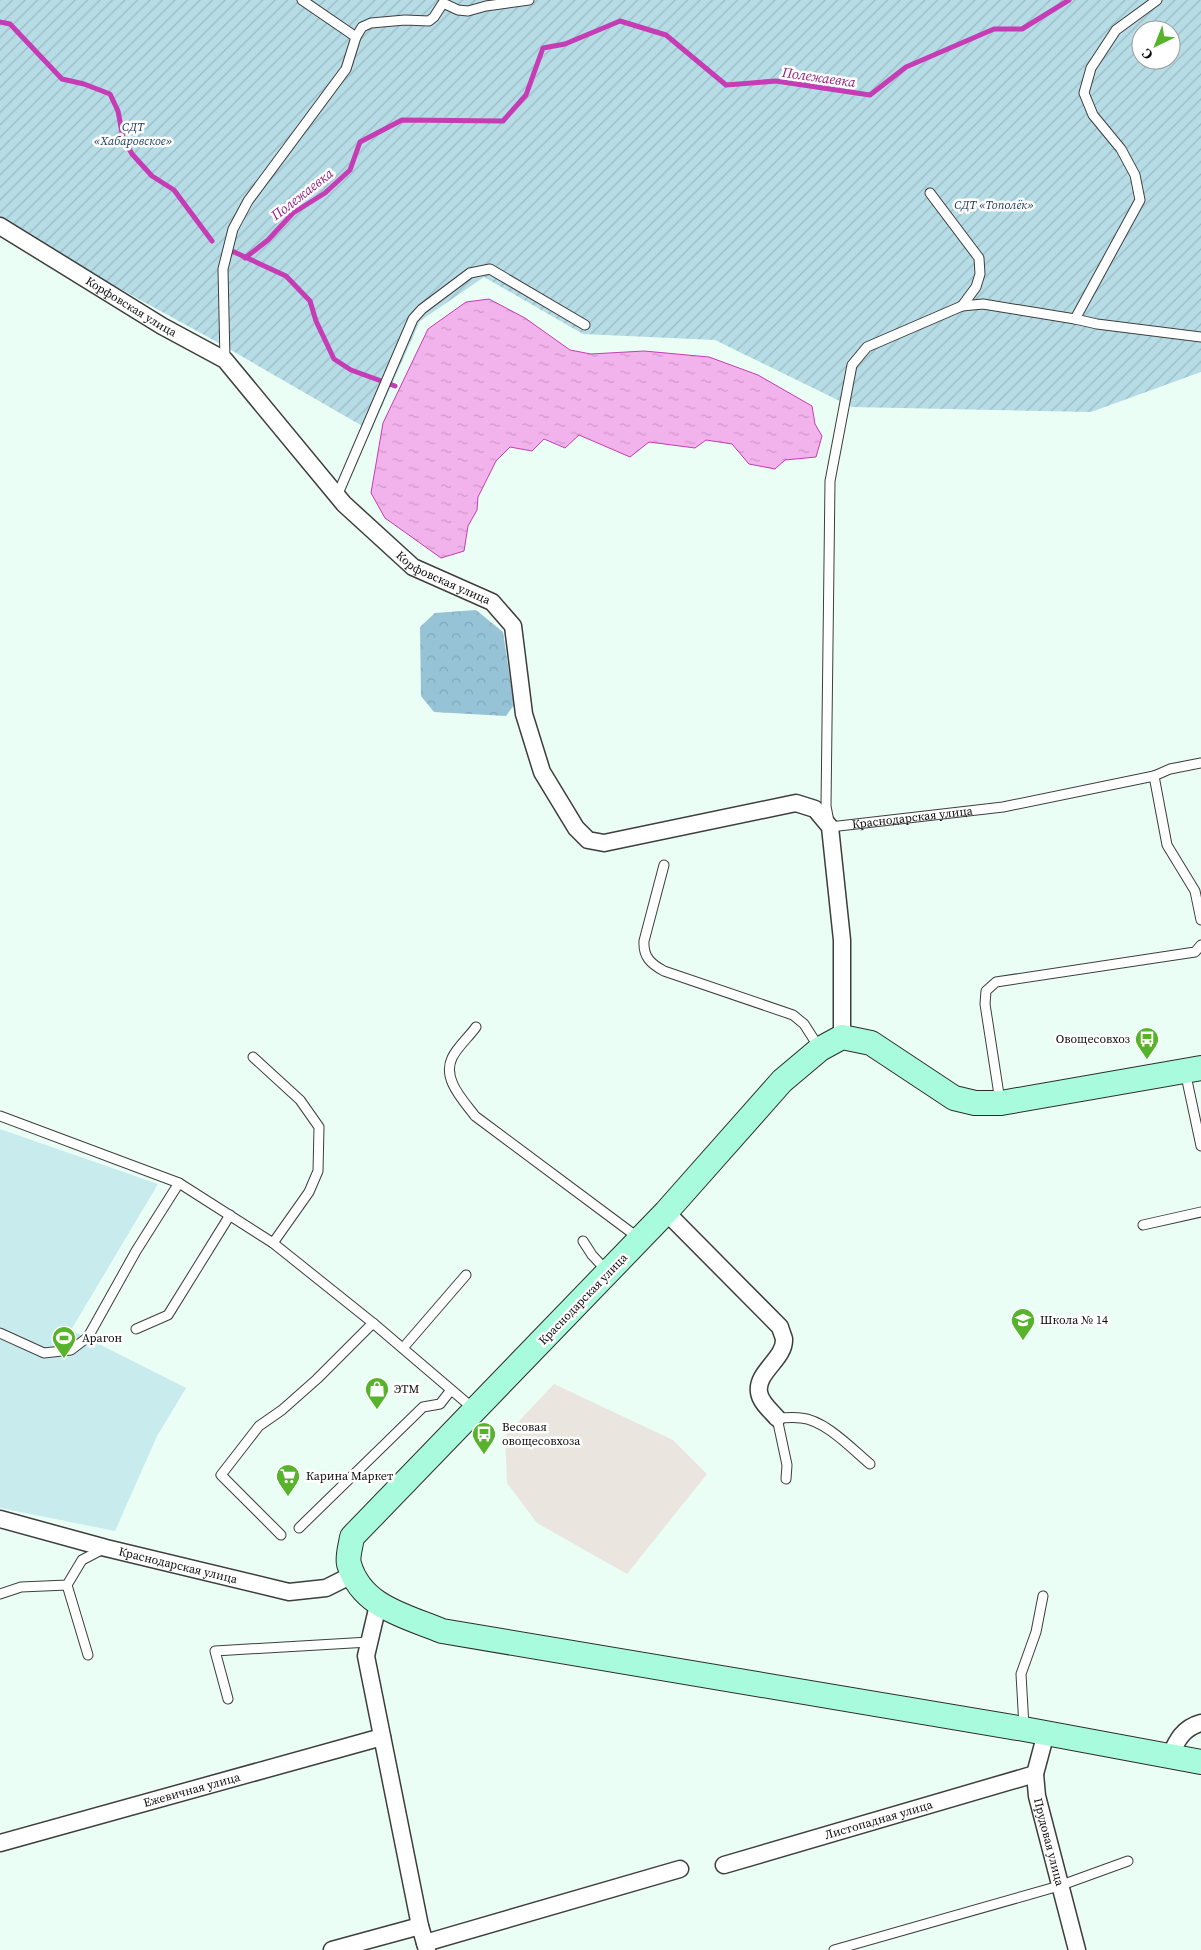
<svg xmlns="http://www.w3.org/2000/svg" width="1201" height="1950" font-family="'Source Serif 4',serif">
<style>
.industrial{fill:#eae6df}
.forest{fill:url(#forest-crowns)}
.garden{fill:url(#garden-furrows);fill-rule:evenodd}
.pitch{fill:#c8ebee}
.water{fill:url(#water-ripples);stroke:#c63cb4}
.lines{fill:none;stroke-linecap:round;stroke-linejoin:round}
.stream{stroke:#c63cb4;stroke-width:5}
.lane-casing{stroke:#3e3e3e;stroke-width:11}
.street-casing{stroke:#3e3e3e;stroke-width:19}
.secondary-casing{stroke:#2d2d2d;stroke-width:26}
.lane{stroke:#fff;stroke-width:9}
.street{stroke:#fff;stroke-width:16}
.secondary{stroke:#a8fbdc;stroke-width:24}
.labels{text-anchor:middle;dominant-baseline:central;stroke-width:5;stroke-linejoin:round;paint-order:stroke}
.park-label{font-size:12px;font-style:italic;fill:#203d5f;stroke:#fff}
.street-label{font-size:12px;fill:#0b0b0b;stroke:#fff}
.poi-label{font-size:12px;fill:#0b0b0b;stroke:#fff;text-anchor:start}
.water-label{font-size:14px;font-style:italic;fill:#951c81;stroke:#fff}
</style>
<defs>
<pattern id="forest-crowns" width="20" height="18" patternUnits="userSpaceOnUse" patternTransform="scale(1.25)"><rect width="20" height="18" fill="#96c4d6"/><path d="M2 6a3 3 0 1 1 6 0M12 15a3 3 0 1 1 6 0" fill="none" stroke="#80a7b6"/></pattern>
<pattern id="garden-furrows" width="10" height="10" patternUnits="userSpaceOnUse" patternTransform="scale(1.25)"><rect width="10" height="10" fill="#b6dce6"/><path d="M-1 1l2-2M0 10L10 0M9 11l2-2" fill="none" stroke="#9bbbc4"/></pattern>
<pattern id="water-ripples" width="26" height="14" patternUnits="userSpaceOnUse" patternTransform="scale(1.25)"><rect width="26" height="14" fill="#f2b2ec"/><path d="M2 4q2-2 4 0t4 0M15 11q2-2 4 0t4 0" fill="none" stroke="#ce98c9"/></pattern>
</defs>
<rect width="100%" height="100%" fill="#eafef5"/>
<polygon class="industrial" points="554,1384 673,1440 707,1474 627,1574 537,1523 507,1483 505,1436"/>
<polygon class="forest" points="476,610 503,632 514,705 506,716 434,712 421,696 420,627 435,613"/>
<path class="garden" d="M0 0H1201V372L1091 412 852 407 715 340 583 334 484 277 420 321 371 431 217 342 0 223ZM1141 30H1171V60H1141Z"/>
<polygon class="pitch" points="0,1129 158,1184 71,1330 186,1388 157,1436 115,1531 0,1508"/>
<polygon class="water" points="489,299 525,318 570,350 591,354 644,351 709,357 758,375 812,406 815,424 822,436 816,457 785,460 775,469 749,464 732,444 706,440 695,448 649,442 630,457 579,435 565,448 544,439 532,451 510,447 496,461 478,497 477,510 468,526 464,551 441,558 385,518 371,493 383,423 428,329 466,302"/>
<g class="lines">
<g class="stream">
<polyline points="0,22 10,24 62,79 84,84 110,94 118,111 123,138 132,154 152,176 174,190 212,241"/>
<polyline points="232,251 286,276 310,301 316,321 334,359 351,370 395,386"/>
<polyline points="245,258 268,240 293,213 325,193 350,170 360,142 402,120 503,121 526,95 543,48 565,44 620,21 666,35 726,85 776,81 870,95 906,67 994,29 1022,29 1069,0"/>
</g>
<g class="lane-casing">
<g id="lane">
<polyline points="356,37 362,27 371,23 405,20 429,21 434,17 443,3 458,10 468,11 486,6 529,0"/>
<polyline points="930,193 979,258 980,274 976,287 962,306"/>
<polyline points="1075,319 1140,200 1135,175 1121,149 1093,115 1084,93 1091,68 1116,30 1157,0"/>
<path id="s1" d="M1201 337 1097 324 1075 319 983 304 962 306 867 347 852 365 830 481 826 806 830 827 1003 807 1154 776 1170 769 1201 763"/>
<polyline points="225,360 223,269 233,229 248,201 346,69 356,37 302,0"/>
<polyline points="337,496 413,319 422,309 470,273 490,269 585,325"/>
<polyline points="1154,776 1167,845 1195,891 1201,920"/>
<path d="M664 865 644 941C643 957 651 964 664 971L793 1015 804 1024 820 1049"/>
<path d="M476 1027C469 1037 457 1047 452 1058 442 1079 463 1100 475 1116L640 1239"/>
<polyline points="253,1057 300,1100 319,1127 318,1171 309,1192 273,1243"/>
<polyline points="1185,1071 1201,1146"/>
<polyline points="1000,1101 985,1004 986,991 996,982 1195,952 1201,945"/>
<polyline points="0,1116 179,1183 273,1243 373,1323 475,1410"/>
<polyline points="1143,1225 1201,1212"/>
<polyline points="583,1241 592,1255 608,1272"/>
<polyline points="136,1329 168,1315 230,1215"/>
<polyline points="0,1333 44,1353 71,1350 88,1337 136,1251 179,1183"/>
<polyline points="403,1348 466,1275"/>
<path d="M786 1479 787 1465 777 1418C785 1418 793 1417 801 1418 825 1420 852 1449 870 1464"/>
<polyline points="299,1528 423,1407 440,1404 451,1390"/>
<polyline points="281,1535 221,1475 259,1426 282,1410 317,1379 373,1323"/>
<polyline points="67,1585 88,1655"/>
<polyline points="0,1594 21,1587 67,1585 82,1560 105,1548"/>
<polyline points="228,1699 215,1651 369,1642"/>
<polyline points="1024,1727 1021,1674 1036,1632 1043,1596"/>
<polyline points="834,1950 1059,1886 1128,1861"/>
</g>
</g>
<g class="street-casing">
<g id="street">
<path id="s2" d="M0 226 162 326 225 360 344 504 413 567 492 602 513 626 524 714 542 772 576 828 588 840 604 843 796 803 815 809 830 827 842 940V1037"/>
<path d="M666 1212 780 1327C781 1331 783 1335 784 1339 785 1359 756 1372 759 1392 760 1402 771 1411 777 1418"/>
<path id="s3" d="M0 1519 106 1548 289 1592 326 1588 354 1574"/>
<polyline points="378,1605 366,1656 420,1926 427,1950"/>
<path id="s4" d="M1046 1733 1035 1774 1037 1796 1077 1950"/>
<path d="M1170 1756C1177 1740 1183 1728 1201 1723"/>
<path id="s5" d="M0 1843 382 1737"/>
<path id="s6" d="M724 1865 1035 1774"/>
<polyline points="425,1943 680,1869"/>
<polyline points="332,1950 420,1926"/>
</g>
</g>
<g class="secondary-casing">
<path id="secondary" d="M1201 1068 1001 1103H975L954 1098 871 1043 842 1037 820 1049 782 1081 666 1212 352 1537C351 1545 347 1557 349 1564 361 1607 406 1616 442 1631L1024 1729 1201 1762"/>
</g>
<use href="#lane" class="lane"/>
<use href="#street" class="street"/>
<use href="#secondary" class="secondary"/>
</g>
<defs>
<g id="bus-pin" transform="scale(1.25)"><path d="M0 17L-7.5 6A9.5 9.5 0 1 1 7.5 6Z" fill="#56b32b" stroke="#fff"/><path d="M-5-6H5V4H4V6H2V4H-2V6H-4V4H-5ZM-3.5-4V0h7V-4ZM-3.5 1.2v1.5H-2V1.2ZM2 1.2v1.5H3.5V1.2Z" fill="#fff"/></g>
<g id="school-pin" transform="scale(1.25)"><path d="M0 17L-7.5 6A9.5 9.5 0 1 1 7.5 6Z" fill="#56b32b" stroke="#fff"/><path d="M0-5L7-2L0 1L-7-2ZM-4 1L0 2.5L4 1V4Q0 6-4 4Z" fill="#fff"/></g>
<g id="stadium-pin" transform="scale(1.25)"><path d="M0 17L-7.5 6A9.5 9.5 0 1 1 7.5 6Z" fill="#56b32b" stroke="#fff"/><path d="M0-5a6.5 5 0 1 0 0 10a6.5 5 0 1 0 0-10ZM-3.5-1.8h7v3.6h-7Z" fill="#fff"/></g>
<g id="shop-pin" transform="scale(1.25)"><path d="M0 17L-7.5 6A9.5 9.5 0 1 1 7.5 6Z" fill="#56b32b" stroke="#fff"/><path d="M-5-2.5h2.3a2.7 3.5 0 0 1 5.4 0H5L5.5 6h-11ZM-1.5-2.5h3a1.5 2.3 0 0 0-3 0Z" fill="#fff"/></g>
<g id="supermarket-pin" transform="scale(1.25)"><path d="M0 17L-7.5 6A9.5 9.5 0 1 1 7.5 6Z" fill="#56b32b" stroke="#fff"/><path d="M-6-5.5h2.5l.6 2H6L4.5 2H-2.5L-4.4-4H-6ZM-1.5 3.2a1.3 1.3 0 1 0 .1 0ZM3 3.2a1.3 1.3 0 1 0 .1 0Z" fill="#fff"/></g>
</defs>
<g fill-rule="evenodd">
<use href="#bus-pin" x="1147" y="1039"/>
<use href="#school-pin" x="1023" y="1320"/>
<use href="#stadium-pin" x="64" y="1338"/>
<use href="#shop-pin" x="377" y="1389"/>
<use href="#bus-pin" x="484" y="1434"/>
<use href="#supermarket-pin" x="288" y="1476"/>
</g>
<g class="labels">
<g class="park-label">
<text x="133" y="127">СДТ<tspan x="133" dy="14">«Хабаровское»</tspan></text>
<text x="994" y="205">СДТ «Тополёк»</text>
</g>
<g class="street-label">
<text stroke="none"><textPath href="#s2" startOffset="154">Корфовская улица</textPath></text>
<text stroke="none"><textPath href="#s2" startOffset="574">Корфовская улица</textPath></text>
<text stroke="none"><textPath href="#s1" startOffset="916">Краснодарская улица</textPath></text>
<text transform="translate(583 1299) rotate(-46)">Краснодарская улица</text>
<text stroke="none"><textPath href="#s3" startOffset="184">Краснодарская улица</textPath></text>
<text stroke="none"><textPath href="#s5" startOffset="199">Ежевичная улица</textPath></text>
<text stroke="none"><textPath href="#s6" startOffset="161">Листопадная улица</textPath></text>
<text stroke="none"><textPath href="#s4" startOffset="112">Прудовая улица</textPath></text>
</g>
<g class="poi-label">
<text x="1130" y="1039" text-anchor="end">Овощесовхоз</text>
<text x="1040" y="1320">Школа № 14</text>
<text x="82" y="1338">Арагон</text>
<text x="394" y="1389">ЭТМ</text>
<text x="502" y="1427">Весовая<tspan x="502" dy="14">овощесовхоза</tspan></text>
<text x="306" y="1476">Карина Маркет</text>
</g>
<g class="water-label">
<text transform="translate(819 77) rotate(8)">Полежаевка</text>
<text transform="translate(302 194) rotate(-38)">Полежаевка</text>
</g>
</g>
<g transform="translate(1156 45) rotate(223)"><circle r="24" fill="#ffffff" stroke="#9d9d9d"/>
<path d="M0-4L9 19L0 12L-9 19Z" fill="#56b32b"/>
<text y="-8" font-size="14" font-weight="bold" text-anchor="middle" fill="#0b0b0b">С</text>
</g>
</svg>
